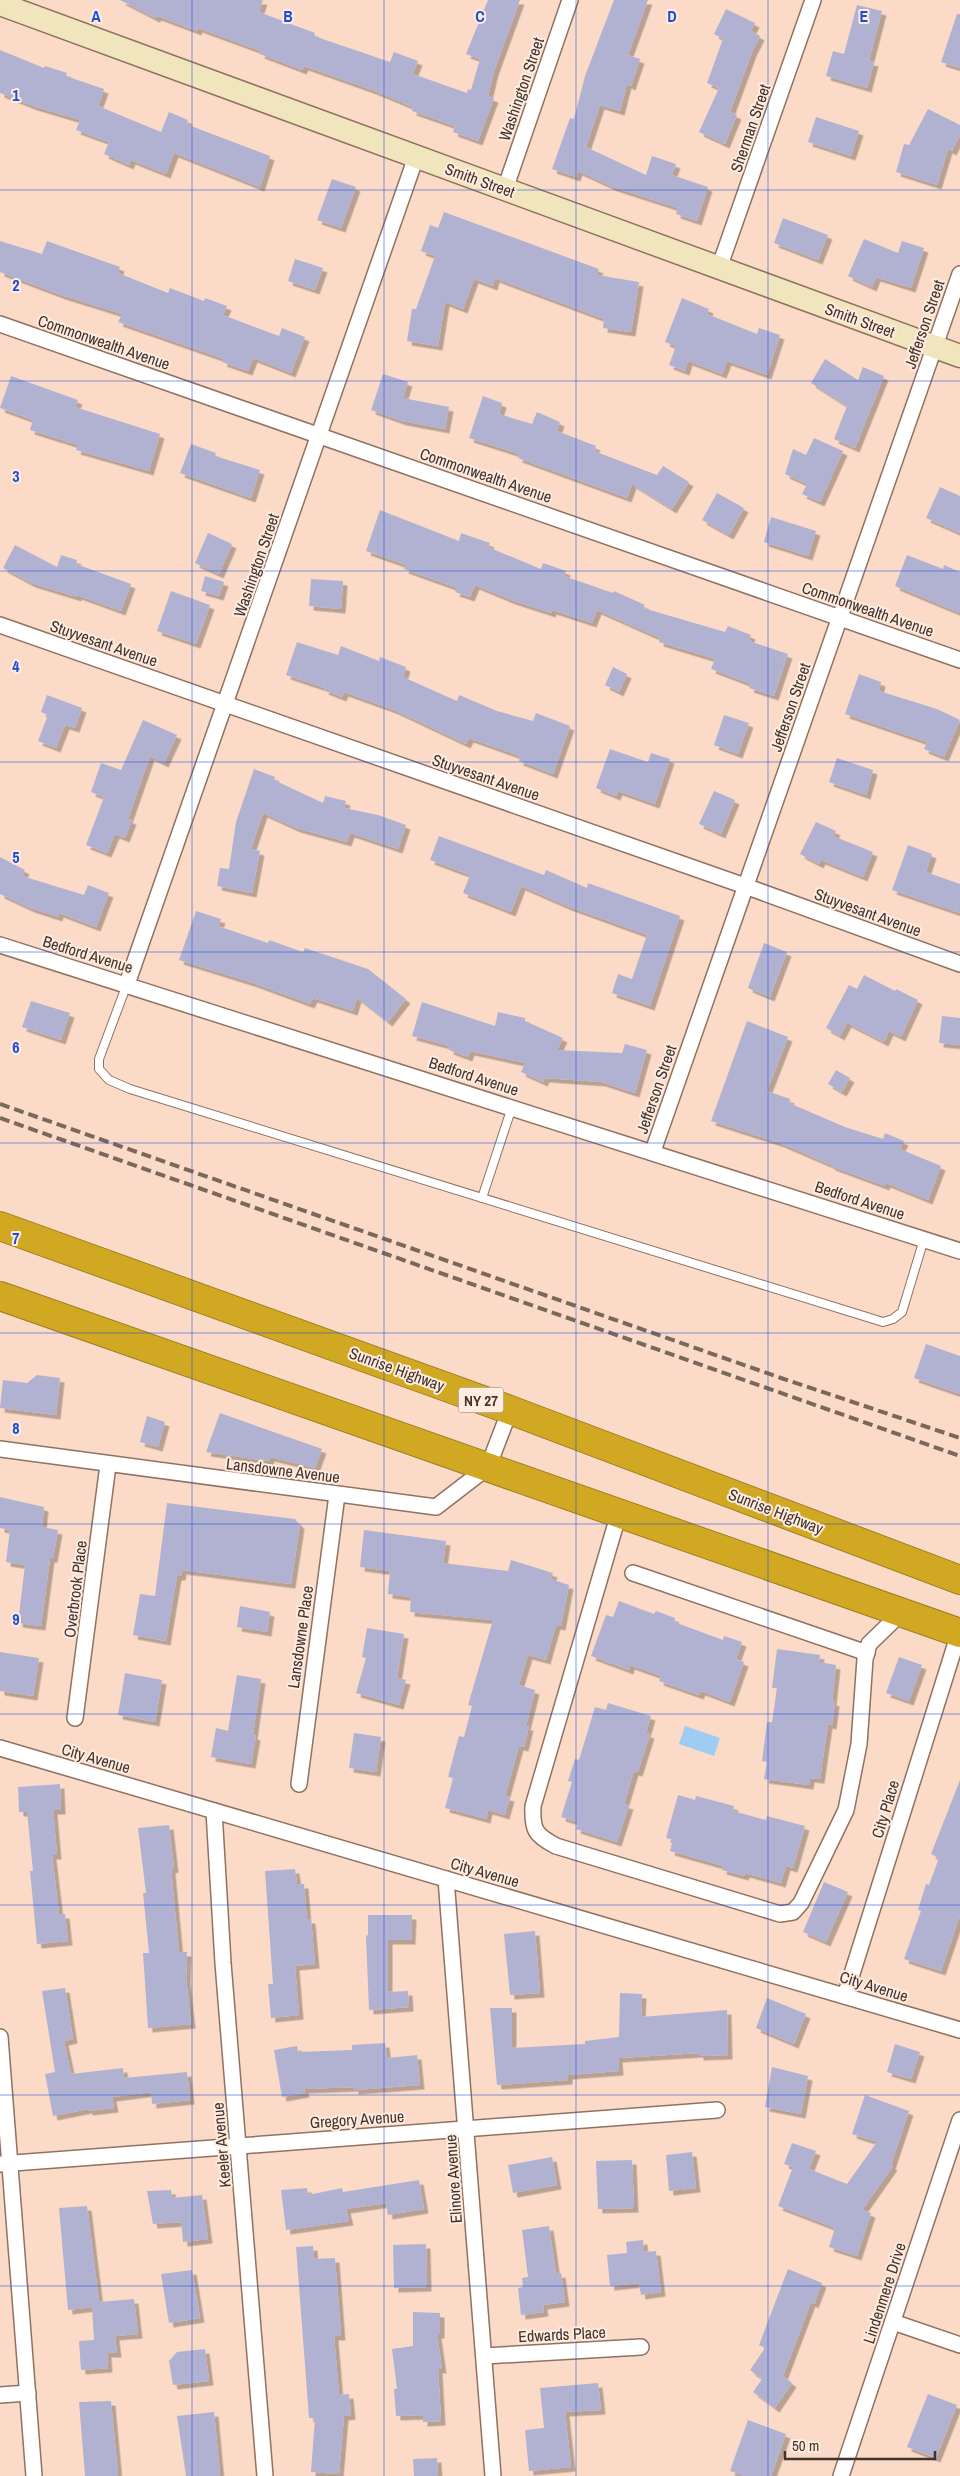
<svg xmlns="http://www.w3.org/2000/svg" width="960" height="2476" font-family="'Archivo Narrow',sans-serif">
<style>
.water{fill:#9fccf3}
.building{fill:#b1b2d2;filter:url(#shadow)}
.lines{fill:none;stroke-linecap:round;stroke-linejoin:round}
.lane-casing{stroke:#8f7261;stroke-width:10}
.street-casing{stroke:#8f7261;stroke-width:18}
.secondary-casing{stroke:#8f7261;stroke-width:25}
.highway-casing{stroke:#9e7f26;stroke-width:30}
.lane{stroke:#fff;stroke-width:8}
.street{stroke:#fff;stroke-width:15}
.secondary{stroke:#f1e5bd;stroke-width:22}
.highway{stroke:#d1a822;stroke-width:28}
.rail{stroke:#7b685d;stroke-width:4;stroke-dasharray:10 5;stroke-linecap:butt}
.grid{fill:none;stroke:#1d4ed8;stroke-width:1;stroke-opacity:0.55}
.labels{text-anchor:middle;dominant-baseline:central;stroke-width:4;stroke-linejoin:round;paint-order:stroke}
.shield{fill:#ffebdf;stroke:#796a62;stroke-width:1}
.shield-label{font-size:15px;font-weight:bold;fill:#40332c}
.street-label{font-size:16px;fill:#40332c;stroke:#ffebdf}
.grid-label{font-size:16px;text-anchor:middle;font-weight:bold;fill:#1d4ed8;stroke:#ffebdf;stroke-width:4;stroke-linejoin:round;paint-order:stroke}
</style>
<defs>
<filter id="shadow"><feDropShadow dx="4.5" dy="4.5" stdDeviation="0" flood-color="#0004"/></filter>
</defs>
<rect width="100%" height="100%" fill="#fbdbc8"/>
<polygon class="water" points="685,1726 720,1738 714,1756 679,1744"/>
<g class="building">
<polygon points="120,0 263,0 259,12 315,33 314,36 390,62 394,52 418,61 413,74 467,93 468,89 471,90 480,59 466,54 488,0 520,0 494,71 488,96 494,98 478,141 453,132 455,126 412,111 413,107 372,90 304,66 302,70 260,54 261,51 198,28 197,31 157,16 155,18"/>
<polygon points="614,0 648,0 628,55 640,59 631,86 627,84 620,111 600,105 586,147 646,175 652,156 676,164 672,175 708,187 697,221 676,214 678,208 613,187 578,171 576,177 552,169 570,118 574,119 585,76"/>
<polygon points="857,5 882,11 869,61 874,62 867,88 826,76 833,51 844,54"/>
<polygon points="726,9 755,23 751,31 760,36 752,52 730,112 737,115 725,144 699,132 719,88 707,83 723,39 714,34"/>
<polygon points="957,14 960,14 960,68 941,62"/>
<polygon points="0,50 44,68 45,66 67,73 66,76 104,89 98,106 161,132 169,112 188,120 186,124 270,156 260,187 174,153 166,174 131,160 129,165 104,154 109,142 76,130 80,120 33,106 0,93"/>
<polygon points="928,109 960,125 960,135 952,151 948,149 937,185 896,172 904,144 909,145"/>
<polygon points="816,117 859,131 851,156 808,142"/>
<polygon points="332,179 356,187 341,228 317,220"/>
<polygon points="444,212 599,269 597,275 639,282 631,332 603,328 604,319 495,278 493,286 474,279 463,309 445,302 438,346 407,341 412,309 416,309 435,256 421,251 430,225 438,228"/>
<polygon points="783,218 828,235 818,260 774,243"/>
<polygon points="864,239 898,253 902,241 924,248 911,288 876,277 872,287 848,276"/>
<polygon points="0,241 42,254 47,241 120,267 118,273 168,293 170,288 204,301 205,298 227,306 223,315 279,336 282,328 305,337 291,373 253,358 248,371 222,362 224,359 118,322 122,314 61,295 0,272"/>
<polygon points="295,259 323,268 315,290 288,281"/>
<polygon points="682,298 709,309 707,314 757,334 759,328 780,335 767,375 727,361 722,374 688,361 685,371 669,365 676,346 665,342"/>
<polygon points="825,359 858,380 863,367 884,376 855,448 834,439 847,406 811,383"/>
<polygon points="383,374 408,382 403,398 449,407 445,429 402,421 371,410"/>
<polygon points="11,376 78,400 75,407 160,434 149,471 76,450 78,445 30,430 33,420 0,408"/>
<polygon points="483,396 502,403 499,414 532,424 537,412 560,422 557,431 596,446 594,451 657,475 663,466 689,482 672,509 632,484 627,498 518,458 519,454 469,438"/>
<polygon points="814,438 843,451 820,502 802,494 807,484 785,474 793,449 806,455"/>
<polygon points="191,444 216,453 215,456 260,470 251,498 180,473"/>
<polygon points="940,487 960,496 960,533 926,518"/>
<polygon points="717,493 744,508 729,535 702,520"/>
<polygon points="380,510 459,541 461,533 490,543 488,547 541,569 543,563 566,571 564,576 613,593 614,591 645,605 643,608 725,632 728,626 751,635 749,641 788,654 774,696 749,688 751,684 711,669 715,659 659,642 660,638 597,610 592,623 552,610 551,613 511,600 475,585 470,597 455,592 457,588 404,569 406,565 366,551"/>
<polygon points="771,517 816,531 808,556 764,542"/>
<polygon points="208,533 232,544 219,574 195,563"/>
<polygon points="15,545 57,567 61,555 77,560 76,564 131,584 121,611 77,595 77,597 31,583 3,568"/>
<polygon points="907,555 943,569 944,565 960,572 960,613 895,586"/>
<polygon points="205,576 224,582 219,596 201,591"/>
<polygon points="311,579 343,581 341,609 309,606"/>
<polygon points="171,591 210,605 196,644 157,631"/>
<polygon points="297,642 338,655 341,646 379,661 380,657 406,667 403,677 457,701 459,695 497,711 533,721 536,713 570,726 553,774 519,761 520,756 469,738 466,744 394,710 344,692 342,697 324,690 325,688 286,675"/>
<polygon points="613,667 627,674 619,692 605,685"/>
<polygon points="859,674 881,682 879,691 937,709 960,720 944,757 924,749 927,742 845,714"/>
<polygon points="47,695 82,708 75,728 65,725 56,748 38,741 48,715 41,712"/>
<polygon points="724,715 749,723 738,754 714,745"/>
<polygon points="143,720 177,735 164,763 150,756 128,819 132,820 125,838 115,834 107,853 86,845 104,797 91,792 101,763 121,770"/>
<polygon points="610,749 648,762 651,753 670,759 655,804 618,791 616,796 596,788"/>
<polygon points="837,758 873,770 866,795 829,782"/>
<polygon points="254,769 275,777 274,780 323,803 325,796 346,801 344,808 378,815 406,825 398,849 350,833 347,842 296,828 263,813 251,849 260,851 252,893 217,886 220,868 229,869 236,822"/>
<polygon points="714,791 735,800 721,834 699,824"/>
<polygon points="816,822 836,831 833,836 873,852 863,877 821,860 819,864 800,854"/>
<polygon points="439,836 544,875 546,870 587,888 588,883 680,916 650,1006 612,993 618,974 632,979 647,935 567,906 521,886 511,912 463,893 470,875 430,860"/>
<polygon points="908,845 932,854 926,872 960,884 960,913 892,890"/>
<polygon points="0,857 25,870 22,876 84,895 88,885 109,893 96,927 59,913 58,917 30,908 0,894"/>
<polygon points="196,911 221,919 218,926 268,943 269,940 303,952 305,948 368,969 406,999 388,1022 357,998 353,1011 313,998 310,1004 253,983 179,960"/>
<polygon points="764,943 787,952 770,997 748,988"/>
<polygon points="864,975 895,991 896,989 918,1000 901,1037 889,1031 884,1042 847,1023 840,1036 826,1028 849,985 857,989"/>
<polygon points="31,1001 70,1013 61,1040 22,1027"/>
<polygon points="422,1002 495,1026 498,1012 525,1018 525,1021 563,1038 557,1050 622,1053 625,1044 647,1050 635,1093 601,1082 545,1078 543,1082 521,1072 525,1063 470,1051 468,1057 449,1050 450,1046 412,1036"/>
<polygon points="942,1016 960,1018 960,1045 939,1043"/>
<polygon points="747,1021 788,1037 767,1091 790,1099 789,1103 845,1127 883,1139 885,1133 904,1141 900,1149 941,1166 928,1200 886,1183 885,1186 831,1166 831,1165 780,1143 711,1121"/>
<polygon points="836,1070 850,1078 842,1092 828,1084"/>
<polygon points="926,1344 960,1356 960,1394 914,1378"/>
<polygon points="37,1375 60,1378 56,1415 0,1408 3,1380 27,1383"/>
<polygon points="220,1413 322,1449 315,1468 270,1457 269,1461 206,1452"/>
<polygon points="147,1416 165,1422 158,1447 140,1442"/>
<polygon points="0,1497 44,1507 42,1527 58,1530 53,1558 50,1558 41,1626 18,1623 25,1565 6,1562 10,1530 0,1528"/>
<polygon points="167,1503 295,1519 300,1525 291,1584 182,1570 181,1576 177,1576 166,1641 133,1635 140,1594 155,1596"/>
<polygon points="364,1530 446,1541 443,1563 508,1571 511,1560 553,1573 551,1579 569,1585 561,1626 556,1625 546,1660 528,1655 519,1685 535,1690 526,1726 529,1726 524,1747 519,1746 505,1796 510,1797 505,1815 488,1810 486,1819 445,1808 453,1778 448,1777 459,1736 464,1737 472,1706 468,1705 493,1620 410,1612 411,1597 388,1594 390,1571 360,1567"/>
<polygon points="619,1601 654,1614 656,1611 675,1618 674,1622 723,1640 724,1636 742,1642 736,1659 744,1662 730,1702 701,1691 699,1695 659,1681 661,1676 630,1665 629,1670 591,1656 606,1615 613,1617"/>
<polygon points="240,1606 270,1612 267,1632 237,1627"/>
<polygon points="367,1628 404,1634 397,1678 406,1680 399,1705 356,1693 366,1658 362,1657"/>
<polygon points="777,1649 820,1655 819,1662 836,1665 832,1701 835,1702 832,1725 828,1724 820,1779 810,1778 809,1785 764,1779 767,1762 762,1761 767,1722 772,1722 777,1688 772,1688"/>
<polygon points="0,1652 39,1658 33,1696 0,1691"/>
<polygon points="899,1657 922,1665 909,1701 886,1693"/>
<polygon points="125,1673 162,1680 155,1722 118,1715"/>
<polygon points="237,1675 261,1679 253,1735 256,1736 251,1764 211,1757 216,1728 228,1731"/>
<polygon points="608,1703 651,1716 646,1733 650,1734 638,1772 634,1771 624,1804 629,1805 617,1842 576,1829 578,1822 561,1817 572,1782 568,1781 575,1759 579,1760 595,1707 606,1710"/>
<polygon points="354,1733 381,1737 376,1772 349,1768"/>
<polygon points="960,1780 960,1915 941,1971 904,1959 921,1911 918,1910 926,1884 929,1885 939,1858 931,1854"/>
<polygon points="60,1784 61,1810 53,1810 57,1855 52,1855 59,1914 65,1914 68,1941 37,1944 30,1871 33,1871 27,1812 19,1812 18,1787"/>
<polygon points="678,1795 695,1800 696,1796 734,1806 733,1811 766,1820 767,1816 805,1826 793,1868 786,1866 781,1883 745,1873 744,1876 722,1870 723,1866 670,1851 673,1840 666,1838"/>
<polygon points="169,1825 174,1868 171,1869 179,1952 187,1952 186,1978 191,2024 148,2028 143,1953 149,1953 143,1893 146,1893 138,1828"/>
<polygon points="295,1869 297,1884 304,1884 307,1919 311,1919 315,1964 295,1966 299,2015 271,2018 268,1984 273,1984 265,1871"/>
<polygon points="824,1882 848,1892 826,1942 803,1932"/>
<polygon points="368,1915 412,1915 411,1940 388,1940 388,1992 408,1991 409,2007 369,2010 366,1936 368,1935"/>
<polygon points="535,1931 540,1993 510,1995 504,1934"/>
<polygon points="65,1988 73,2039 64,2041 71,2074 123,2068 124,2078 187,2072 190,2100 152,2104 151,2092 112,2097 114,2108 88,2111 88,2109 53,2116 45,2074 55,2072 42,1991"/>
<polygon points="620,1993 642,1994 641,2017 727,2010 728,2055 699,2056 699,2053 618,2058 619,2071 568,2075 568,2080 497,2085 490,2008 512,2008 512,2048 585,2044 585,2041 619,2037"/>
<polygon points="767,1998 806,2014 794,2044 756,2028"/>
<polygon points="385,2043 387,2058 417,2055 420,2085 354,2090 354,2087 304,2089 305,2093 282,2097 274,2050 297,2046 298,2052 352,2050 352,2045"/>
<polygon points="895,2044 920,2052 911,2079 887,2072"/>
<polygon points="772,2067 808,2076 801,2114 765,2107"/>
<polygon points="865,2095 909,2111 891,2165 893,2166 862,2210 871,2213 857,2256 829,2247 835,2228 778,2206 793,2167 784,2164 792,2143 816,2151 809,2169 847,2184 877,2142 852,2134"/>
<polygon points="692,2152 696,2188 669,2191 666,2155"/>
<polygon points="552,2157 557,2185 513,2193 508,2165"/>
<polygon points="632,2160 634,2208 598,2209 596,2161"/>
<polygon points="419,2180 424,2209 388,2215 386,2203 346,2209 349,2221 286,2230 281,2190 307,2188 308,2195 342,2188 343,2192"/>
<polygon points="171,2190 172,2198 202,2195 208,2239 183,2242 181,2222 153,2224 147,2191"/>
<polygon points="87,2206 99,2302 134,2299 138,2334 115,2336 117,2353 107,2353 108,2368 81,2370 79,2341 94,2340 92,2307 68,2310 59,2208"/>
<polygon points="549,2226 556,2274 561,2273 565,2302 543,2305 544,2312 521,2315 518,2288 523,2287 522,2278 528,2277 522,2230"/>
<polygon points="643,2240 644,2252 656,2251 661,2292 641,2295 639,2283 610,2286 607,2255 627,2253 626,2242"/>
<polygon points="426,2244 427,2287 394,2288 393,2245"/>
<polygon points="313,2246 314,2259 335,2258 341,2336 334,2336 339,2395 349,2394 351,2415 344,2416 339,2474 311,2472 315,2418 309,2418 296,2247"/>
<polygon points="788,2269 822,2283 814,2304 811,2302 783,2376 792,2383 775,2408 753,2392 762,2379 750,2370 765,2348 759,2345"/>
<polygon points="192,2270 200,2318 169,2323 161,2274"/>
<polygon points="413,2312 440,2313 440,2334 437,2334 442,2369 438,2369 441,2421 423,2422 423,2415 396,2416 394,2389 397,2389 392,2349 413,2346"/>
<polygon points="205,2349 209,2381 173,2385 169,2361 177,2352"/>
<polygon points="598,2383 601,2410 565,2412 571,2467 529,2471 525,2430 544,2428 540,2388"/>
<polygon points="928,2394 957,2405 936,2458 907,2447"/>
<polygon points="111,2401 118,2476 85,2476 79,2402"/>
<polygon points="214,2412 220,2476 186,2476 177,2416"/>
<polygon points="748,2420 786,2434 771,2476 745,2476 730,2471"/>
<polygon points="437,2458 438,2476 414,2476 413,2459"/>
</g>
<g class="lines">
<g class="lane-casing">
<g id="lane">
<polyline points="127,984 99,1059 99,1069 109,1080 130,1089 883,1322 893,1319 902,1312 924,1239"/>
<polyline points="482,1198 512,1107"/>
</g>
</g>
<g class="street-casing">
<g id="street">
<polyline points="505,189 570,0"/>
<polyline points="719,268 813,0"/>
<polyline points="0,324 960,660"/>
<polyline points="0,625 745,886 960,964"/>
<polyline points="0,945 960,1251"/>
<polyline points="127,984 416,157"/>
<polyline points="653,1151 960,274"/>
<polyline points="0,1449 436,1507 488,1467 510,1410"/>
<path d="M619 1513 533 1806C532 1830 535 1835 556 1846L780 1914 793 1912 801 1903 846 1810 859 1744 865 1659 869 1644 902 1612"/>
<polyline points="633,1573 867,1653"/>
<polyline points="75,1718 108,1465"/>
<polyline points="0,1748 960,2030"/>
<polyline points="299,1784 337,1495"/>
<polyline points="214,1811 223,1963 265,2476"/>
<polyline points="446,1879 493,2476"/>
<polyline points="845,1996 959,1633"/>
<polyline points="0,2037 34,2476"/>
<polyline points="0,2164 717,2110"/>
<polyline points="893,2322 960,2345"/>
<polyline points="484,2356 641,2347"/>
<polyline points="0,2395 28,2393"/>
<polyline points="841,2476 960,2120"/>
</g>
</g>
<g class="secondary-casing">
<polyline id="secondary" points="0,4 960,356"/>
</g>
<g class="highway-casing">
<g id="highway">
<polyline points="0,1226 510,1410 960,1580"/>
<polyline points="0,1296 960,1633"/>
</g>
</g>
<use href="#lane" class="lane"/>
<use href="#street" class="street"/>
<use href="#secondary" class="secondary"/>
<use href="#highway" class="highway"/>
<g class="rail">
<polyline points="0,1104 781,1378 960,1438"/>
<polyline points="0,1118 960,1456"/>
</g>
</g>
<path class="grid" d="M192 0V2476M384 0V2476M576 0V2476M768 0V2476M0 190H960M0 381H960M0 571H960M0 762H960M0 952H960M0 1143H960M0 1333H960M0 1524H960M0 1714H960M0 1905H960M0 2095H960M0 2286H960"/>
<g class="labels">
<rect class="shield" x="458.5" y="1387.5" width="45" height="25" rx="4"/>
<g class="shield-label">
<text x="481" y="1400">NY 27</text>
</g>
<g class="street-label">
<text transform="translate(521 89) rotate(-71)">Washington Street</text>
<text transform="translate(750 128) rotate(-71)">Sherman Street</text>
<text transform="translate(480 180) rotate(20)">Smith Street</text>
<text transform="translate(860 320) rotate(20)">Smith Street</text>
<text transform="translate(924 324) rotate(-71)">Jefferson Street</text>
<text transform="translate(104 342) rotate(19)">Commonwealth Avenue</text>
<text transform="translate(486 475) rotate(19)">Commonwealth Avenue</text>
<text transform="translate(256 565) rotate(-71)">Washington Street</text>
<text transform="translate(868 609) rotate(19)">Commonwealth Avenue</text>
<text transform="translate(104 643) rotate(19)">Stuyvesant Avenue</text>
<text transform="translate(790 707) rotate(-71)">Jefferson Street</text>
<text transform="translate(486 777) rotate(19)">Stuyvesant Avenue</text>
<text transform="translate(868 912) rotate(20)">Stuyvesant Avenue</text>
<text transform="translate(88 954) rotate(17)">Bedford Avenue</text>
<text transform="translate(474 1076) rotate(18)">Bedford Avenue</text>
<text transform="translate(656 1089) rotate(-71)">Jefferson Street</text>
<text transform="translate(860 1200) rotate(18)">Bedford Avenue</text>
<text transform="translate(397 1369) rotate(20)">Sunrise Highway</text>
<text transform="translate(283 1470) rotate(7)">Lansdowne Avenue</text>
<text transform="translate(776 1511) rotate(21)">Sunrise Highway</text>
<text transform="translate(75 1589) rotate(-83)">Overbrook Place</text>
<text transform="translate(300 1637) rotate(-82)">Lansdowne Place</text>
<text transform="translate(96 1758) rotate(16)">City Avenue</text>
<text transform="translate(885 1809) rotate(-73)">City Place</text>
<text transform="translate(485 1872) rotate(16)">City Avenue</text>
<text transform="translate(874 1986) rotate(17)">City Avenue</text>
<text transform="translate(357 2119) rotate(-4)">Gregory Avenue</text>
<text transform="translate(221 2145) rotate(-95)">Keeler Avenue</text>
<text transform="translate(453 2179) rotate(-94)">Elinore Avenue</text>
<text transform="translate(884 2293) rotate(-72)">Lindenmere Drive</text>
<text transform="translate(562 2334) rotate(-3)">Edwards Place</text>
</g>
</g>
<g class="grid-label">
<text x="96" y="22">A</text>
<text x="288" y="22">B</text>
<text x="480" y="22">C</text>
<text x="672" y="22">D</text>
<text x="864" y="22">E</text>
<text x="16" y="101">1</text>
<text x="16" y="291">2</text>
<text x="16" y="482">3</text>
<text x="16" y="672">4</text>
<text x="16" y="863">5</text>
<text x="16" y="1053">6</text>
<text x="16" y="1244">7</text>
<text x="16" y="1434">8</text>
<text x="16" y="1625">9</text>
</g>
<path d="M785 2451v8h150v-8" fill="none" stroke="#40332c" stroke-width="2.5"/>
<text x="792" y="2451" font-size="15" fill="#40332c" stroke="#ffebdf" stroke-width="4" paint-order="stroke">50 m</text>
</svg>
